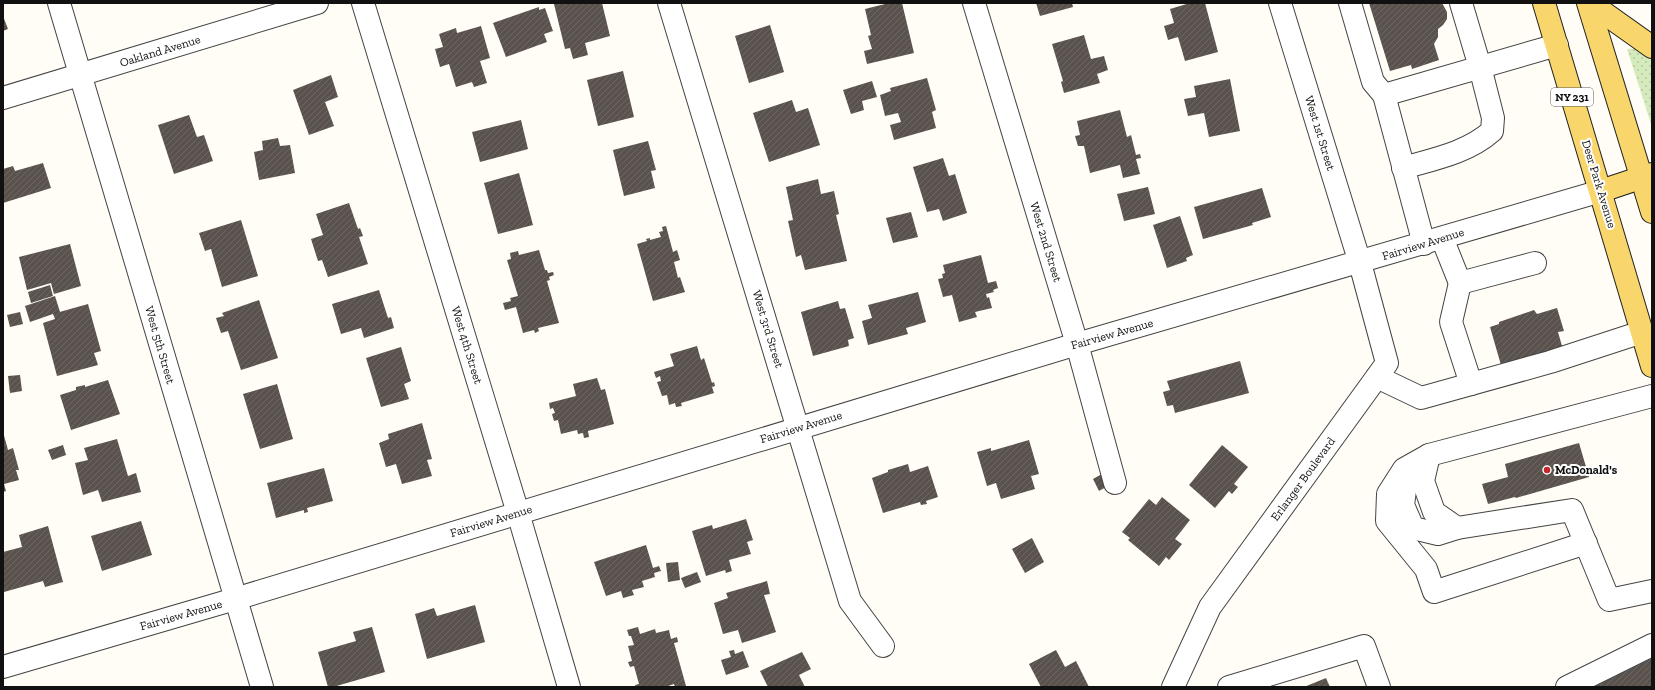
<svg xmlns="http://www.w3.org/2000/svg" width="1655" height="690" font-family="'Zilla Slab',serif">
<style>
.grass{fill:url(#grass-dots)}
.building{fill:url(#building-hatch)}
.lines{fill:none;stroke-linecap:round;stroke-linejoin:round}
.minor-casing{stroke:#444;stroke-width:24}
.major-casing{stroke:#222;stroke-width:24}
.minor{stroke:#fff;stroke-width:22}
.major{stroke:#f9d66b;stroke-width:22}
.poi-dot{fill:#c4262e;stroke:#fff;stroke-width:1.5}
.labels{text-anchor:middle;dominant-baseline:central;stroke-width:4;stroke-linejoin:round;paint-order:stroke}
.shield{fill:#fff;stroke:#585858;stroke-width:1}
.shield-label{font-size:11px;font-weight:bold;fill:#111}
.street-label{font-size:12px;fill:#111;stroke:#fff}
.poi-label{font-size:12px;font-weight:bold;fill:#111;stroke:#fff;text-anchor:start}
</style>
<defs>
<pattern id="grass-dots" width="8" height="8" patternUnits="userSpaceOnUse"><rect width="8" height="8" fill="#d5ebbd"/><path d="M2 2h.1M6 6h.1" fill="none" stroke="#b6c8a1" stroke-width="1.8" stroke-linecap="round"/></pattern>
<pattern id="building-hatch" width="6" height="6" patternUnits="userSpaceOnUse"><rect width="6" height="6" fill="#5a524d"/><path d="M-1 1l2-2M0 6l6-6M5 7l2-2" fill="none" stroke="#6d6662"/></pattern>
</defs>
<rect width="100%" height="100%" fill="#fffdf5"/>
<polygon class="grass" points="1640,48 1652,58 1652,127 1627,49"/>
<g class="building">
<polygon points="558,3 602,3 610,36 585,43 588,55 573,59 570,48 565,49 554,4"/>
<polygon points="889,3 902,3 914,53 867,64 864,51 872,49 868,36 871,35 865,9"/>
<polygon points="1036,3 1072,3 1073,7 1040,16"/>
<polygon points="1190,3 1205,3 1218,52 1185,61 1178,37 1168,40 1164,26 1174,23 1170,9"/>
<polygon points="1369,3 1442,3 1447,12 1447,19 1443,25 1438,29 1438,37 1434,44 1439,60 1412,69 1411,65 1390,71"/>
<polygon points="539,7 539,10 545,8 553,31 544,34 547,42 506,57 493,23"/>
<polygon points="3,16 8,29 3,31"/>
<polygon points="770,25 784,72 749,83 735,36"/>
<polygon points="481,26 490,58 480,61 487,83 474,87 472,82 456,87 449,64 440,67 435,49 443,47 439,34 456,28 457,33"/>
<polygon points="1084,35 1091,59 1104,56 1108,70 1097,74 1100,83 1064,93 1061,82 1063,81 1052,44"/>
<polygon points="623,71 634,117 598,126 587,80"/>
<polygon points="331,75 338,97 325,102 334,126 309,135 293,90"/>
<polygon points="927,78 936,110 932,112 936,128 894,140 890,125 901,122 898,113 885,116 880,95 891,91 890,88"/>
<polygon points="1230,79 1240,131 1209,137 1204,113 1188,116 1184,99 1196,97 1194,86"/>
<polygon points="872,81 877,97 862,101 864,110 851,114 843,90"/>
<polygon points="792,100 796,112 808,108 820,145 769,162 753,113"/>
<polygon points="1120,110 1127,137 1131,135 1136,155 1140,154 1141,158 1136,159 1140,174 1123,178 1120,165 1090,173 1084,146 1078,146 1075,136 1080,135 1077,121"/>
<polygon points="189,115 197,137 204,135 213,161 174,174 158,125"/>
<polygon points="521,120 528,149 480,162 472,132"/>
<polygon points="278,138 280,146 290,145 295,173 259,180 254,152 263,150 262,141"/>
<polygon points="648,141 656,170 651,171 655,188 624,196 613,150"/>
<polygon points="943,158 949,176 955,174 967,213 943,221 939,209 927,212 913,167"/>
<polygon points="43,163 51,188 3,203 3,169 13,166 15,171"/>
<polygon points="519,173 533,225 498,234 484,183"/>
<polygon points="818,179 821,194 834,191 839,214 836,215 847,261 805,270 801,255 796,257 788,221 793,220 786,187"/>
<polygon points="1148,187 1155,214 1124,221 1117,194"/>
<polygon points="1262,188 1271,217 1252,223 1253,225 1203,239 1194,207"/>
<polygon points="349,203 358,229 360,228 363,236 359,237 368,264 328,277 322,260 318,261 311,239 323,235 316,214"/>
<polygon points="911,212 918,237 893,243 886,218"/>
<polygon points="1180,216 1193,255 1186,258 1187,261 1167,268 1153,225"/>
<polygon points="241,220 258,276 222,287 211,249 205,251 199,233"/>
<polygon points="666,226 673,252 677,250 680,260 674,262 678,278 680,277 685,292 653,301 637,244 647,241 646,239 650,238 650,240 661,237 659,232 663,231 662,227"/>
<polygon points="70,244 81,286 54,294 51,283 27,290 19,257"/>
<polygon points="539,250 545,270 547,270 548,273 553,272 554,275 549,277 550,280 547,281 559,323 538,328 539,331 535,333 534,330 523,333 516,307 505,310 503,303 511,301 510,298 518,296 507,260 511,259 510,253 518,251 519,255"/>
<polygon points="981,255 988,283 996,281 998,288 993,290 994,292 986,294 987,298 989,297 992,308 975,312 977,317 959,322 952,295 943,297 938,279 943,278 942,274 945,273 943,265"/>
<polygon points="50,285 53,296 31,303 28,292"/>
<polygon points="379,290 388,318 391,317 394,328 364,338 361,328 341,334 332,304"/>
<polygon points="918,292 926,322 906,328 908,334 868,345 862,321 872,318 868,305"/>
<polygon points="55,296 60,312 56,313 88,304 101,351 94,353 98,365 57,376 43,323 55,319 53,314 30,322 25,306"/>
<polygon points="259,300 278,358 241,370 228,331 221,333 216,318 224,316 222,313"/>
<polygon points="838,301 840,309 845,308 854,338 848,340 849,346 813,356 801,312"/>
<polygon points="1557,308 1564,331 1558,332 1564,353 1503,372 1490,327 1499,324 1499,322 1534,310 1537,314"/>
<polygon points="20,312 23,324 10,327 7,315"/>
<polygon points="697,346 701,360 704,358 712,383 714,382 715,386 712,387 714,393 681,403 682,406 676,407 675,403 669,405 667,395 662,396 657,382 661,381 660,376 656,378 654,372 674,366 670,354"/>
<polygon points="401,347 411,381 404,384 409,399 381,407 366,358"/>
<polygon points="1240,361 1249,393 1175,413 1173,405 1167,406 1163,392 1170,390 1167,381"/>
<polygon points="20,375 22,391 10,393 8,376"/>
<polygon points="597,378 601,390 605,389 614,424 588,431 589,437 584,438 583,433 578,434 577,430 561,434 558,420 554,421 552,414 555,413 553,408 550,409 549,403 576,396 573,384"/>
<polygon points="108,380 120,414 71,430 60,395 76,390 76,387 85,385 85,387"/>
<polygon points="277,384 293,439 260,449 243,394"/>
<polygon points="422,423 432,459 427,460 432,476 402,484 396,464 386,467 379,443 389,439 388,434"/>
<polygon points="3,432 8,450 13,448 19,470 16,470 19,480 4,484 6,491 3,492"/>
<polygon points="117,439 128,476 136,473 141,492 102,502 98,490 83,495 75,463 88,460 84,448"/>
<polygon points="1029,440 1039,474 1031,476 1035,489 1001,499 996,483 987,486 977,452 991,448 991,451"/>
<polygon points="1579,443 1589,477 1516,498 1515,497 1488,504 1482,484 1508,477 1505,464"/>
<polygon points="63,445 66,455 52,460 48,450"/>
<polygon points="1222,445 1248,467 1234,484 1238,487 1232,494 1229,491 1215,508 1189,485"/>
<polygon points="908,464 910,472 928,466 938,497 926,501 927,504 921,505 920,502 883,513 872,478 888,472 888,470"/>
<polygon points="324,468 333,501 307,508 308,512 304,513 304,510 276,518 267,483"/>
<polygon points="1109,470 1115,482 1099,491 1093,479"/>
<polygon points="1162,497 1190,520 1175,539 1182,544 1169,560 1166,557 1159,566 1128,540 1130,538 1122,532 1149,499 1156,505"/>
<polygon points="746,519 753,540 747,542 751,554 729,560 732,571 726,573 725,570 706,576 692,531 712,525 713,529"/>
<polygon points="141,521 152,555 102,571 91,536"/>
<polygon points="48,526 63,582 45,587 43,581 4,592 3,552 22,547 19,535"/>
<polygon points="1032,538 1044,562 1025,573 1012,549"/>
<polygon points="646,545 653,568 659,566 661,571 654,573 655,577 642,581 644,587 632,590 634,595 623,598 621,591 606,596 594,562"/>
<polygon points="678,562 680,580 668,582 666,563"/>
<polygon points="697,572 701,582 685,588 681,578"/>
<polygon points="767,581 770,594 764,595 776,632 742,643 738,630 723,634 714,603 728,598 726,593"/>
<polygon points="475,605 485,642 427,659 415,614 434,608 437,616"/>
<polygon points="372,627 385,672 333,687 328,687 318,652 356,641 353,632"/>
<polygon points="638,627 640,634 655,629 656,633 669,630 671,639 677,637 678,642 674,643 686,686 675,687 674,684 665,687 636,687 635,685 639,684 634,666 630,667 628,662 632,661 628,646 634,645 631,636 629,636 627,630"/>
<polygon points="734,650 735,654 743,651 749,667 726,675 721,660 731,657 729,651"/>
<polygon points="1056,650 1065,667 1076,661 1089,687 1041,687 1029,664"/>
<polygon points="802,652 811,669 799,675 805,687 768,687 760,671"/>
<polygon points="1652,658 1652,687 1593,687"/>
<polygon points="1326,678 1330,687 1304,687"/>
</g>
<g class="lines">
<g class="minor-casing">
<g id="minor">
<polyline points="59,3 262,687"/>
<polyline points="363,3 518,513 569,687"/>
<polyline points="669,3 850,601 883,646"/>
<polyline points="974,3 1077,344 1115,483"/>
<polyline points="1350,3 1373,82 1384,95 1557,45"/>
<polyline points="1384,95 1424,244"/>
<polyline points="3,98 317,3"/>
<path d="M1403 168C1434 159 1467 153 1492 131L1493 118 1480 67 1461 3"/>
<polyline points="1442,238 1460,283 1535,263"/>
<polyline points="1460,283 1451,322 1471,384"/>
<polyline points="1377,377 1421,398 1550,362 1642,332"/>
<polyline points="1429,455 1423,481 1434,512 1457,528 1572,510 1609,600 1652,591"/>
<polyline points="1408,468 1403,505 1413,528 1438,534 1457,528"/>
<polyline points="1586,543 1434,592 1426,569 1387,521 1388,494 1404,469 1429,455 1652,396"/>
<polyline points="3,667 235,599 1077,344 1601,191"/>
<polyline points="1173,687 1210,607 1387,363 1360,263 1280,3"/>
<polyline points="1229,687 1364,646 1379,687"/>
<polyline points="1567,687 1652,645"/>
</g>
</g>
<g class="major-casing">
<g id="major">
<polyline points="1544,3 1652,366"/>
<polyline points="1588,3 1652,212"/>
<polyline points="1590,3 1652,47"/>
<polyline points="1601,191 1652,174"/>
</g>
</g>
<use href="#minor" class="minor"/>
<use href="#major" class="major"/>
</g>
<circle class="poi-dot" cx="1547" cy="470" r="4"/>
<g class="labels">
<rect class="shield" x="1551" y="88" width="42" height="18" rx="3"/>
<g class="shield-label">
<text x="1572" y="97">NY 231</text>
</g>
<g class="street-label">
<text transform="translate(160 51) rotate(-17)">Oakland Avenue</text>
<text transform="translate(1320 133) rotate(73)">West 1st Street</text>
<text transform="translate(1599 184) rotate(73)">Deer Park Avenue</text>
<text transform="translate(1046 242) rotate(73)">West 2nd Street</text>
<text transform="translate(1423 244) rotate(-17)">Fairview Avenue</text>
<text transform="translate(768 329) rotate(73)">West 3rd Street</text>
<text transform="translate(1112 334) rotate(-16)">Fairview Avenue</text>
<text transform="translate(160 345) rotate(74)">West 5th Street</text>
<text transform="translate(467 345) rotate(73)">West 4th Street</text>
<text transform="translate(801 427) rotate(-17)">Fairview Avenue</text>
<text transform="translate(1303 479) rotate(-54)">Erlanger Boulevard</text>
<text transform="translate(491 521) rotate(-17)">Fairview Avenue</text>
<text transform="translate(181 615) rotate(-16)">Fairview Avenue</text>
</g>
<g class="poi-label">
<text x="1555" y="470">McDonald's</text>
</g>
</g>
<rect width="1655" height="690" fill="none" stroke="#111111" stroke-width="8"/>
</svg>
